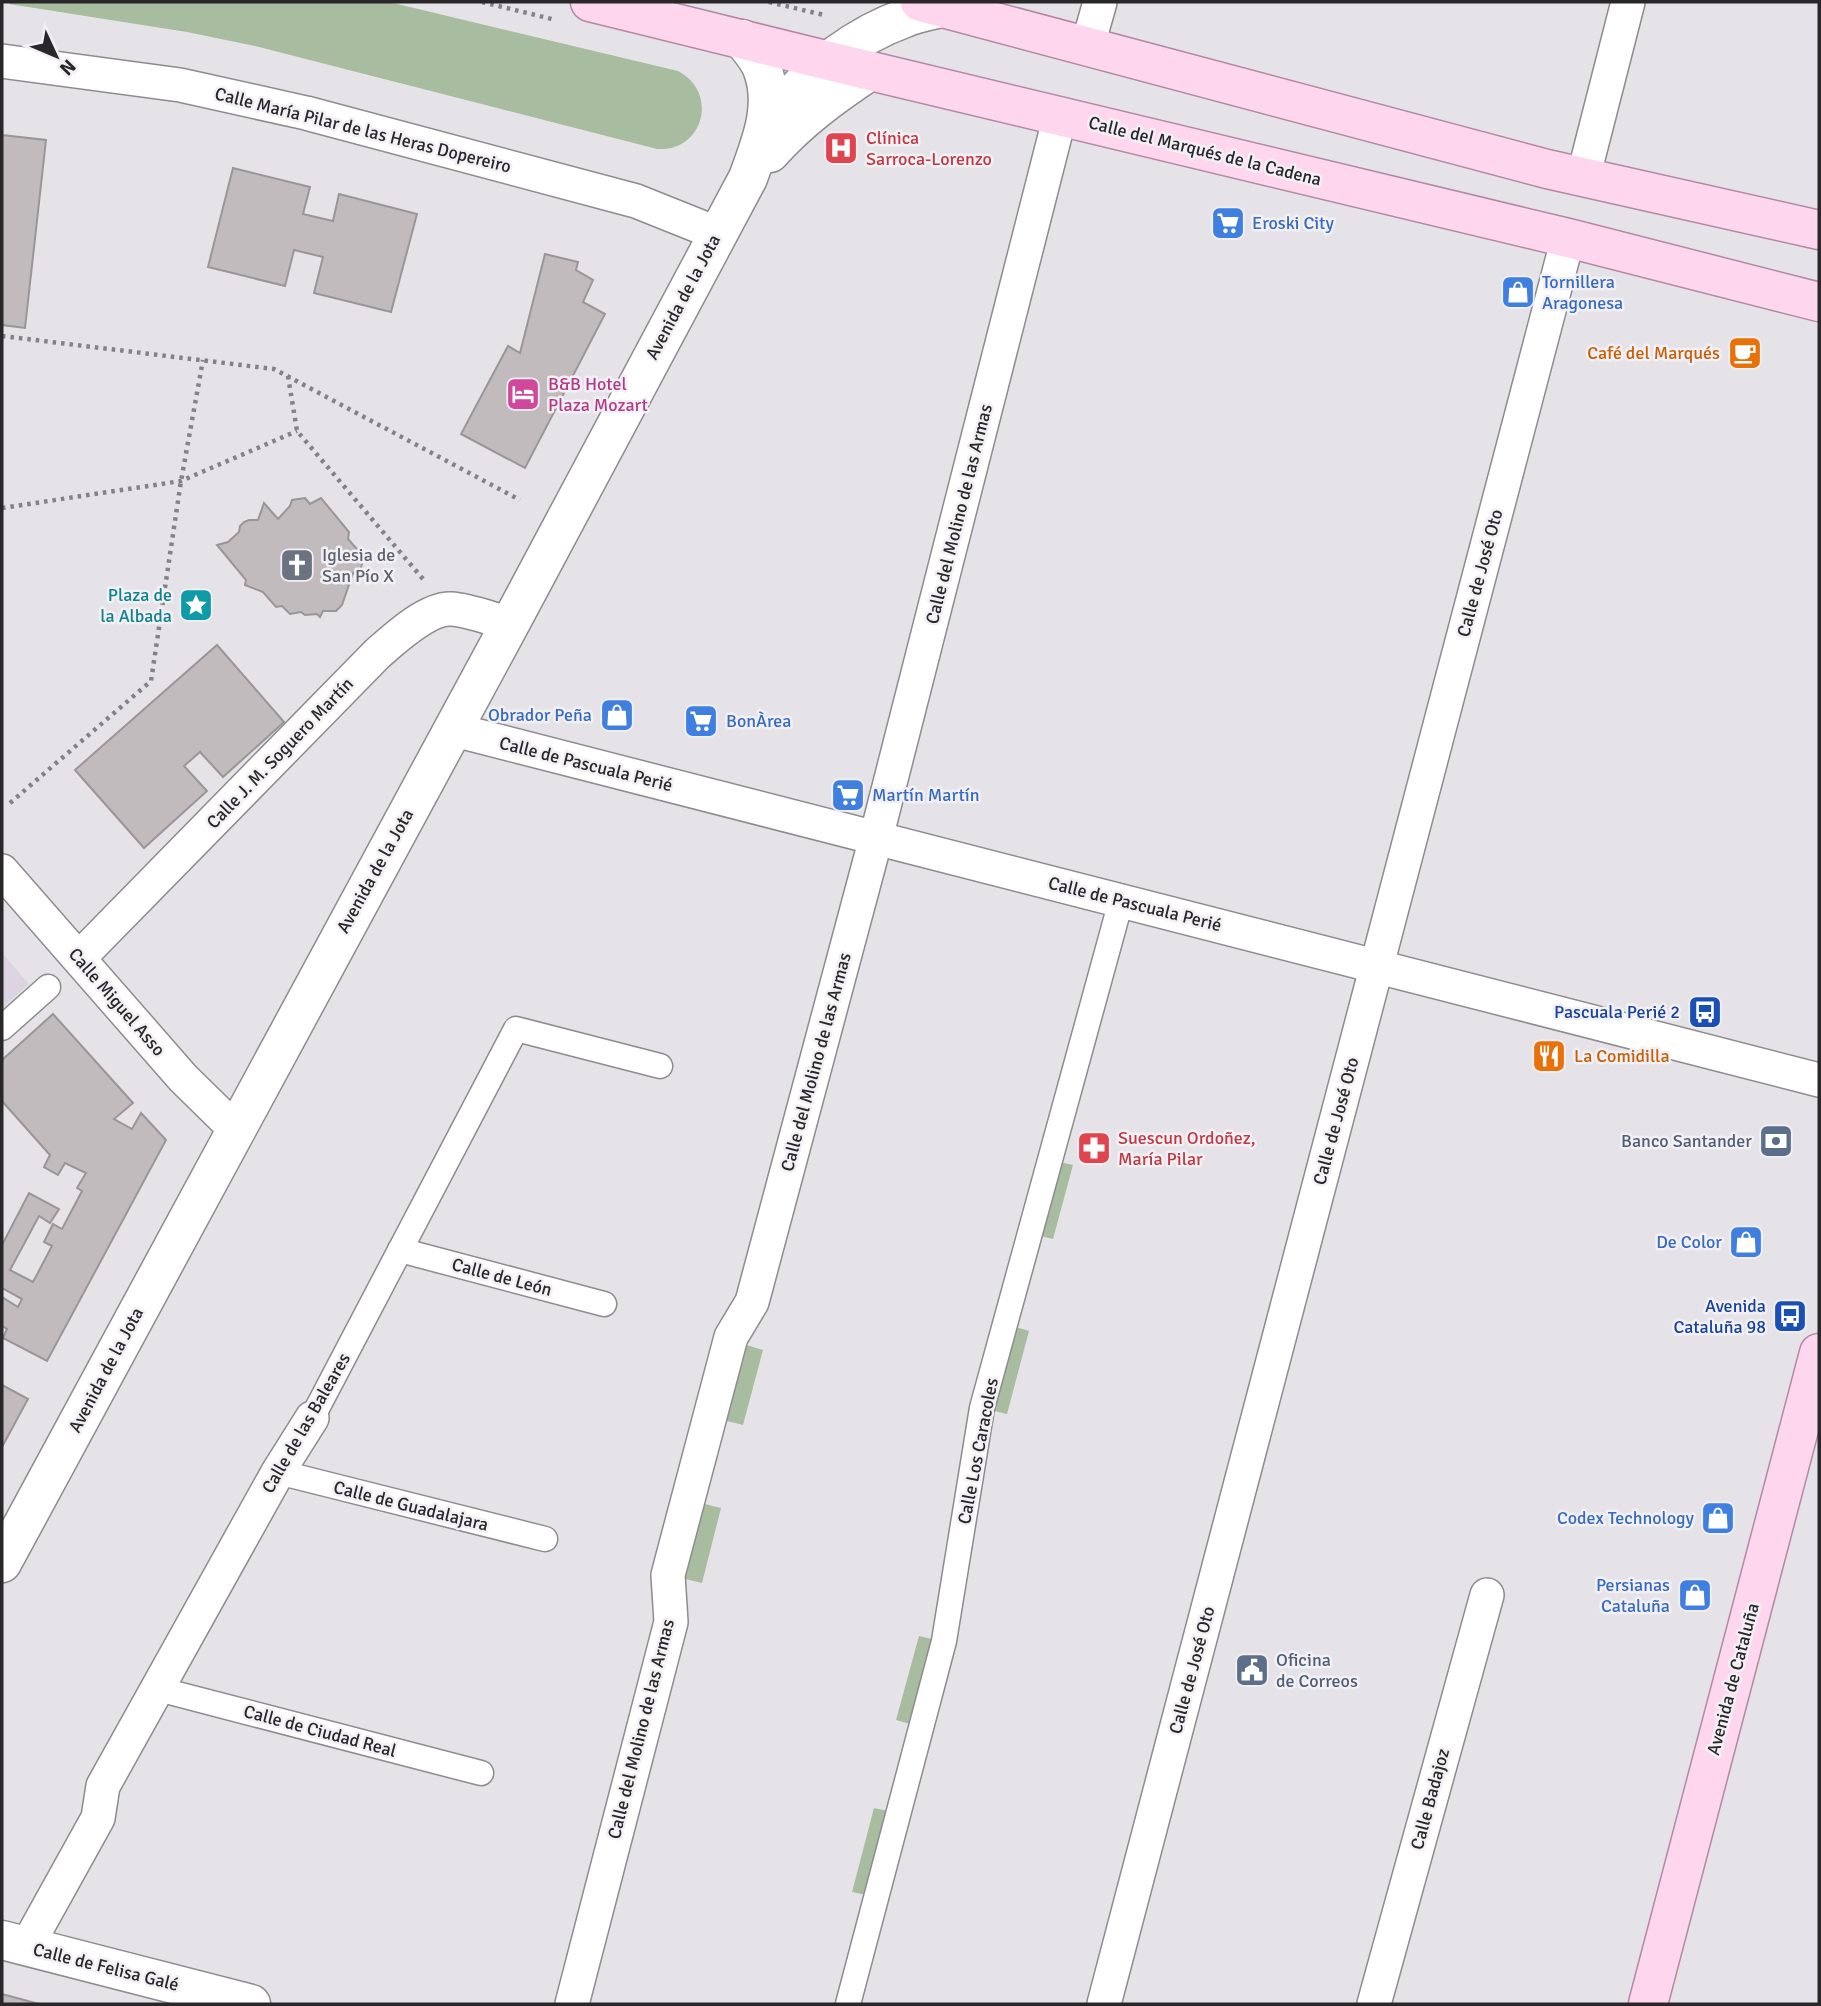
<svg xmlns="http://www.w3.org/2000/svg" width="1821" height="2006" font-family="Signika,sans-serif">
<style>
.built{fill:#dcd5e1}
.green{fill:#a8bca0}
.building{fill:#c1bbbd;stroke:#9b9597;stroke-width:2}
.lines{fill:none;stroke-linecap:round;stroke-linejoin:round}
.pedestrian-casing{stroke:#8e8b8f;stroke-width:27}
.minor-casing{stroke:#8e8b8f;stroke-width:36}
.tertiary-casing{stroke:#8e8b8f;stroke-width:41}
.primary-casing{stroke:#b388a3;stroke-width:41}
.path{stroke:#858286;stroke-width:4.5;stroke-dasharray:3.5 5;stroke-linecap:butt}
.pedestrian{stroke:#fff;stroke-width:24}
.minor{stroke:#fff;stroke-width:33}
.tertiary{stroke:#fff;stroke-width:38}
.primary{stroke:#fed7ef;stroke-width:38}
.labels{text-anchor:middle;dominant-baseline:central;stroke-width:5;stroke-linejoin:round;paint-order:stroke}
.street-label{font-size:18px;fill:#292729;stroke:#f3f0f5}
.health-label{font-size:18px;fill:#be3a42;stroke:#f3f0f5;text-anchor:start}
.shop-label{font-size:18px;fill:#366cbe;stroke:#f3f0f5;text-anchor:start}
.food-label{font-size:18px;fill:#c56008;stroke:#f3f0f5;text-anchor:end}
.hotel-label{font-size:18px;fill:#b23c85;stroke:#f3f0f5;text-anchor:start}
.worship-label{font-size:18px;fill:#5b616d;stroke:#f3f0f5;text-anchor:start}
.culture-label{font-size:18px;fill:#0d838f;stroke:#f3f0f5;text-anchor:end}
.transit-label{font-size:18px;fill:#164399;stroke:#f3f0f5;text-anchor:end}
.service-label{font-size:18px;fill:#4e5e75;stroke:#f3f0f5;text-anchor:end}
</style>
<rect width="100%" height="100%" fill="#e6e3e8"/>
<polygon class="built" points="2,953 29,984 2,1008"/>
<g class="green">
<path d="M10 2H389L678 71C719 92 704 152 657 149L255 46 187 32 9 4Z"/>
<polygon points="1060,1162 1073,1165 1053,1239 1040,1236"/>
<polygon points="1016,1327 1029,1331 1007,1414 994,1411"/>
<polygon points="743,1344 763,1350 743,1425 723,1420"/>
<polygon points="701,1503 721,1508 702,1583 681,1578"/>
<polygon points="919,1636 932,1639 910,1724 896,1720"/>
<polygon points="874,1808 888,1811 866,1895 852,1892"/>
</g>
<g class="building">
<polygon points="2,135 46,140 25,328 2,325"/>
<polygon points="233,168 310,187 303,214 333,221 339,194 417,214 391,312 314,293 323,257 294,250 285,286 208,267"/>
<polygon points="545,254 578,262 576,270 593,280 583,302 605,314 525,468 461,434 508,346 520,353"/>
<polygon points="305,498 310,504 321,498 349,532 348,539 364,557 359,575 353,573 342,605 336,611 323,611 320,617 317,614 305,615 301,612 290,614 282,606 276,607 263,592 245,585 246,580 217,545 228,542 239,532 240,526 244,522 249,520 258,520 264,503 278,519 290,506 292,500"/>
<polygon points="217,645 284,722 223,777 200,752 184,766 207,791 144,848 75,770"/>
<polygon points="53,1014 133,1103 114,1119 132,1129 141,1113 166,1140 47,1361 3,1338 7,1329 2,1326 2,1297 18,1307 22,1299 2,1288 2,1245 29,1193 59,1209 50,1223 39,1216 10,1270 33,1282 52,1246 44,1242 53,1224 62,1229 82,1191 77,1188 86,1173 65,1163 58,1175 44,1167 50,1155 2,1101 2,1060"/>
<polygon points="2,1385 28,1399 2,1447"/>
<polygon points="2,1994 39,2004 2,2004"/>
</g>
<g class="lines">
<g class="pedestrian-casing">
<g id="pedestrian">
<polyline points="2,1028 48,987"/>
<polyline points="400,1250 604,1304"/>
<polyline points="312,1418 516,1029 660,1066"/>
<polyline points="278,1472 545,1539"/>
<polyline points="158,1689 481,1773"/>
<polyline points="848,2004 944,1641 982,1408 1121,901"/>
</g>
</g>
<g class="minor-casing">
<g id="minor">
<polyline points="1087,48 1100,2"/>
<polyline points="2,61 180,85 306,113 636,201 716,233"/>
<polyline points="1583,178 1628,2"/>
<polyline points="451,729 1819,1080"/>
<polyline points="2,871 183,1078 235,1129"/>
<path d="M79 958 377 654C394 639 427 608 451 609 470 610 491 619 510 624"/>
<polyline points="27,1946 98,1818 103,1786 278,1472 312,1418"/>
<polyline points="572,2004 671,1622 668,1575 731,1337 752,1302 876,838 1060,116"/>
<polyline points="1104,2004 1568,238"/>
<polyline points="1374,2004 1487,1595"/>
</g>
</g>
<g class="tertiary-casing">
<g id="tertiary">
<path d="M766 125C802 79 849 38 905 18 916 13 929 11 941 8"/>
<path d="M770 153C799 120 834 95 870 71"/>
<path d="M2 1563 510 624 748 178C760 144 776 108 763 71 760 60 750 49 742 39"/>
<polyline points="2,1940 251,2004"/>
</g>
</g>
<g class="primary-casing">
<g id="primary">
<polyline points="590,2 829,61 1568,238 1819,302"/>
<polyline points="920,2 1547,169 1819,230"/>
<polyline points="1648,2004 1819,1353"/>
</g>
</g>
<g class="path">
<polyline points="482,2 556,20"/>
<polyline points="769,2 824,15"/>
<polyline points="2,336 274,369 520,500"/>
<polyline points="288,376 297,431 423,579"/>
<polyline points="2,508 181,481 297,431"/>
<polyline points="10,803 151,681 181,481 203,360"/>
</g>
<use href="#pedestrian" class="pedestrian"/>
<use href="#minor" class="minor"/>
<use href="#tertiary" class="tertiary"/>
<use href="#primary" class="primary"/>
</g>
<defs>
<g id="hospital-square" transform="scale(1.75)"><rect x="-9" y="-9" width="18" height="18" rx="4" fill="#e0444e" stroke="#f3f0f5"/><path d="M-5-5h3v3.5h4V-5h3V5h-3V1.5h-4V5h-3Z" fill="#fff"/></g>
<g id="supermarket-square" transform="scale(1.75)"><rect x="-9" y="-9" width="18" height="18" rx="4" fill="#3f7fe0" stroke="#f3f0f5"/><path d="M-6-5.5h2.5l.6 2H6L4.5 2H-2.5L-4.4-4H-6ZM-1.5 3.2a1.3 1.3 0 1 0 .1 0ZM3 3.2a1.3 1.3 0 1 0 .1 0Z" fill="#fff"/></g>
<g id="shop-square" transform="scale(1.75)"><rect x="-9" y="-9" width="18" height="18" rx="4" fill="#3f7fe0" stroke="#f3f0f5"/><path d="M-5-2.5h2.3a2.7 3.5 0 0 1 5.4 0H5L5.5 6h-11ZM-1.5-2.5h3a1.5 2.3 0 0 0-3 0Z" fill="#fff"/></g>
<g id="cafe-square" transform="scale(1.75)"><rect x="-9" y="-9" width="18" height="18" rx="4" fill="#e8710a" stroke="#f3f0f5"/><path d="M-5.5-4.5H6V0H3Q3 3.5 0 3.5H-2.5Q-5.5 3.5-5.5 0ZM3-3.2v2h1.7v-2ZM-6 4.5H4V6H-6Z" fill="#fff"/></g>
<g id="hotel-square" transform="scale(1.75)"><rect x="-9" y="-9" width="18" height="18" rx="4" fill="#d1479c" stroke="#f3f0f5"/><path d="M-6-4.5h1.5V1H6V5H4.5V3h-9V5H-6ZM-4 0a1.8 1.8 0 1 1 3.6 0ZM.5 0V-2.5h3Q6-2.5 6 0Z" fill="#fff"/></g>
<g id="church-square" transform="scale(1.75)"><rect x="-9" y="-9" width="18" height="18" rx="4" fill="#6b7280" stroke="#f3f0f5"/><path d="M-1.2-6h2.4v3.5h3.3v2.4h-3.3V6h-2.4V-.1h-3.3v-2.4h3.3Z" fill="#fff"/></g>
<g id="sight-square" transform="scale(1.75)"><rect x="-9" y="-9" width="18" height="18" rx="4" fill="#0f9aa8" stroke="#f3f0f5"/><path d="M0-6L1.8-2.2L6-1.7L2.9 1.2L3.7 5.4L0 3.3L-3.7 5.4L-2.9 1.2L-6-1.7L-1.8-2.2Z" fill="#fff"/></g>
<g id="bus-square" transform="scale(1.75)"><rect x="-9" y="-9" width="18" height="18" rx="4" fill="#1a4fb4" stroke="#f3f0f5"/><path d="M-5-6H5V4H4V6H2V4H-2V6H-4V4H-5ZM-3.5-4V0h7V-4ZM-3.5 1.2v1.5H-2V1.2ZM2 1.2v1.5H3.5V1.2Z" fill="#fff"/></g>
<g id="restaurant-square" transform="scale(1.75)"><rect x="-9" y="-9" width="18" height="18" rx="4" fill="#e8710a" stroke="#f3f0f5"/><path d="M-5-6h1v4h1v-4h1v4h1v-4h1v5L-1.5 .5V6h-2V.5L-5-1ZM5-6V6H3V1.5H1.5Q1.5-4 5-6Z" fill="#fff"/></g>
<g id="bank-square" transform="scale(1.75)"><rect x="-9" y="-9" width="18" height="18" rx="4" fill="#5c6f8a" stroke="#f3f0f5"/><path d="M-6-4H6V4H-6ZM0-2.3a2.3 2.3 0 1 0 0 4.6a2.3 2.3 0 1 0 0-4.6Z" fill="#fff"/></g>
<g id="pharmacy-square" transform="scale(1.75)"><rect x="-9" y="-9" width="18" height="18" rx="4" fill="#e0444e" stroke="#f3f0f5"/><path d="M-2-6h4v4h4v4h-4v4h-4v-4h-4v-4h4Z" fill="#fff"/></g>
<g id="civic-square" transform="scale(1.75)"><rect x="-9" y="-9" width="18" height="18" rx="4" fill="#5c6f8a" stroke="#f3f0f5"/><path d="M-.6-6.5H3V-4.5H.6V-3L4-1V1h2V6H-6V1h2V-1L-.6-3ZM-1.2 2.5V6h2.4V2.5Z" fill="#fff"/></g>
</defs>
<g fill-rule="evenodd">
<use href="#hospital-square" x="841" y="148"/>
<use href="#supermarket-square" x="1228" y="223"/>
<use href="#shop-square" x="1518" y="292"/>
<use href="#cafe-square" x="1745" y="353"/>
<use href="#hotel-square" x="523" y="394"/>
<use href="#church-square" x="297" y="565"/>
<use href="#sight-square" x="196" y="605"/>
<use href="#shop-square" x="617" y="715"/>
<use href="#supermarket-square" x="701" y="721"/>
<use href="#supermarket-square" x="848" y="795"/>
<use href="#bus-square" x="1705" y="1012"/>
<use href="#restaurant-square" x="1549" y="1056"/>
<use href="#bank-square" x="1776" y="1141"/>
<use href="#pharmacy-square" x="1094" y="1148"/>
<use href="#shop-square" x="1746" y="1242"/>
<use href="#bus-square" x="1790" y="1316"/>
<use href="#shop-square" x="1718" y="1518"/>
<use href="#shop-square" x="1695" y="1595"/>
<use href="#civic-square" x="1252" y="1670"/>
</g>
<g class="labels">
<g class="street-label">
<text transform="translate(363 130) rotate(14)">Calle María Pilar de las Heras Dopereiro</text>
<text transform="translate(1205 151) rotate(14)">Calle del Marqués de la Cadena</text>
<text transform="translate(683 297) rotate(-62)">Avenida de la Jota</text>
<text transform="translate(959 514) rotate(-76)">Calle del Molino de las Armas</text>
<text transform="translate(1480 573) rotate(-75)">Calle de José Oto</text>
<text transform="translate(280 753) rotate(-46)">Calle J. M. Soguero Martín</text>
<text transform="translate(586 764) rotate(14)">Calle de Pascuala Perié</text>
<text transform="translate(375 871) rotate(-61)">Avenida de la Jota</text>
<text transform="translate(1135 904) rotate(14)">Calle de Pascuala Perié</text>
<text transform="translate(117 1002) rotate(49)">Calle Miguel Asso</text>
<text transform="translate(816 1062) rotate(-75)">Calle del Molino de las Armas</text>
<text transform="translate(1336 1121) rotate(-75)">Calle de José Oto</text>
<text transform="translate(502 1277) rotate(15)">Calle de León</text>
<text transform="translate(106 1370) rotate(-62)">Avenida de la Jota</text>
<text transform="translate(306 1423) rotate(-60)">Calle de las Baleares</text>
<text transform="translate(978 1451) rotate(-79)">Calle Los Caracoles</text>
<text transform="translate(411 1506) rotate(14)">Calle de Guadalajara</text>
<text transform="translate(1192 1670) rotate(-75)">Calle de José Oto</text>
<text transform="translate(1733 1679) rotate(-75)">Avenida de Cataluña</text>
<text transform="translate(641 1729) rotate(-76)">Calle del Molino de las Armas</text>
<text transform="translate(320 1731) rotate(15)">Calle de Ciudad Real</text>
<text transform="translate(1430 1799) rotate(-75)">Calle Badajoz</text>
<text transform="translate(106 1967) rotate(14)">Calle de Felisa Galé</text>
</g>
<g class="health-label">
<text x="866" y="138">Clínica<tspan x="866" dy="21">Sarroca-Lorenzo</tspan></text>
<text x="1118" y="1138">Suescun Ordoñez,<tspan x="1118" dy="21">María Pilar</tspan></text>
</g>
<g class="shop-label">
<text x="1252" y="223">Eroski City</text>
<text x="1542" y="282">Tornillera<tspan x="1542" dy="21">Aragonesa</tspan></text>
<text x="592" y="715" text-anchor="end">Obrador Peña</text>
<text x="726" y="721">BonÀrea</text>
<text x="872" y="795">Martín Martín</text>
<text x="1722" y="1242" text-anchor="end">De Color</text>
<text x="1694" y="1518" text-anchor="end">Codex Technology</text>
<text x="1670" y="1585" text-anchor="end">Persianas<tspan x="1670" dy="21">Cataluña</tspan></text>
</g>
<g class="food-label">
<text x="1720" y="353">Café del Marqués</text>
<text x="1574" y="1056" text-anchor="start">La Comidilla</text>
</g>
<g class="hotel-label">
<text x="548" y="384">B&amp;B Hotel<tspan x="548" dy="21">Plaza Mozart</tspan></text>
</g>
<g class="worship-label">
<text x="322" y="555">Iglesia de<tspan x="322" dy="21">San Pío X</tspan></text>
</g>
<g class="culture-label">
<text x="172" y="595">Plaza de<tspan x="172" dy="21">la Albada</tspan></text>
</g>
<g class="transit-label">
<text x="1680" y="1012">Pascuala Perié 2</text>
<text x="1766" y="1306">Avenida<tspan x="1766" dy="21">Cataluña 98</tspan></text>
</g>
<g class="service-label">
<text x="1752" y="1141">Banco Santander</text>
<text x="1276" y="1660" text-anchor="start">Oficina<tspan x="1276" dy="21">de Correos</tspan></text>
</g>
</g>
<rect width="1821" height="2006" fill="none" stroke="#292729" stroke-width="7"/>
<g transform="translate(56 56) rotate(134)" stroke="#f3f0f5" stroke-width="5" paint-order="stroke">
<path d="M0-5L12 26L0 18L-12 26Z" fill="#292729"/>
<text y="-10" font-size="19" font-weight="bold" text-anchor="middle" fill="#292729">N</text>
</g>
</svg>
